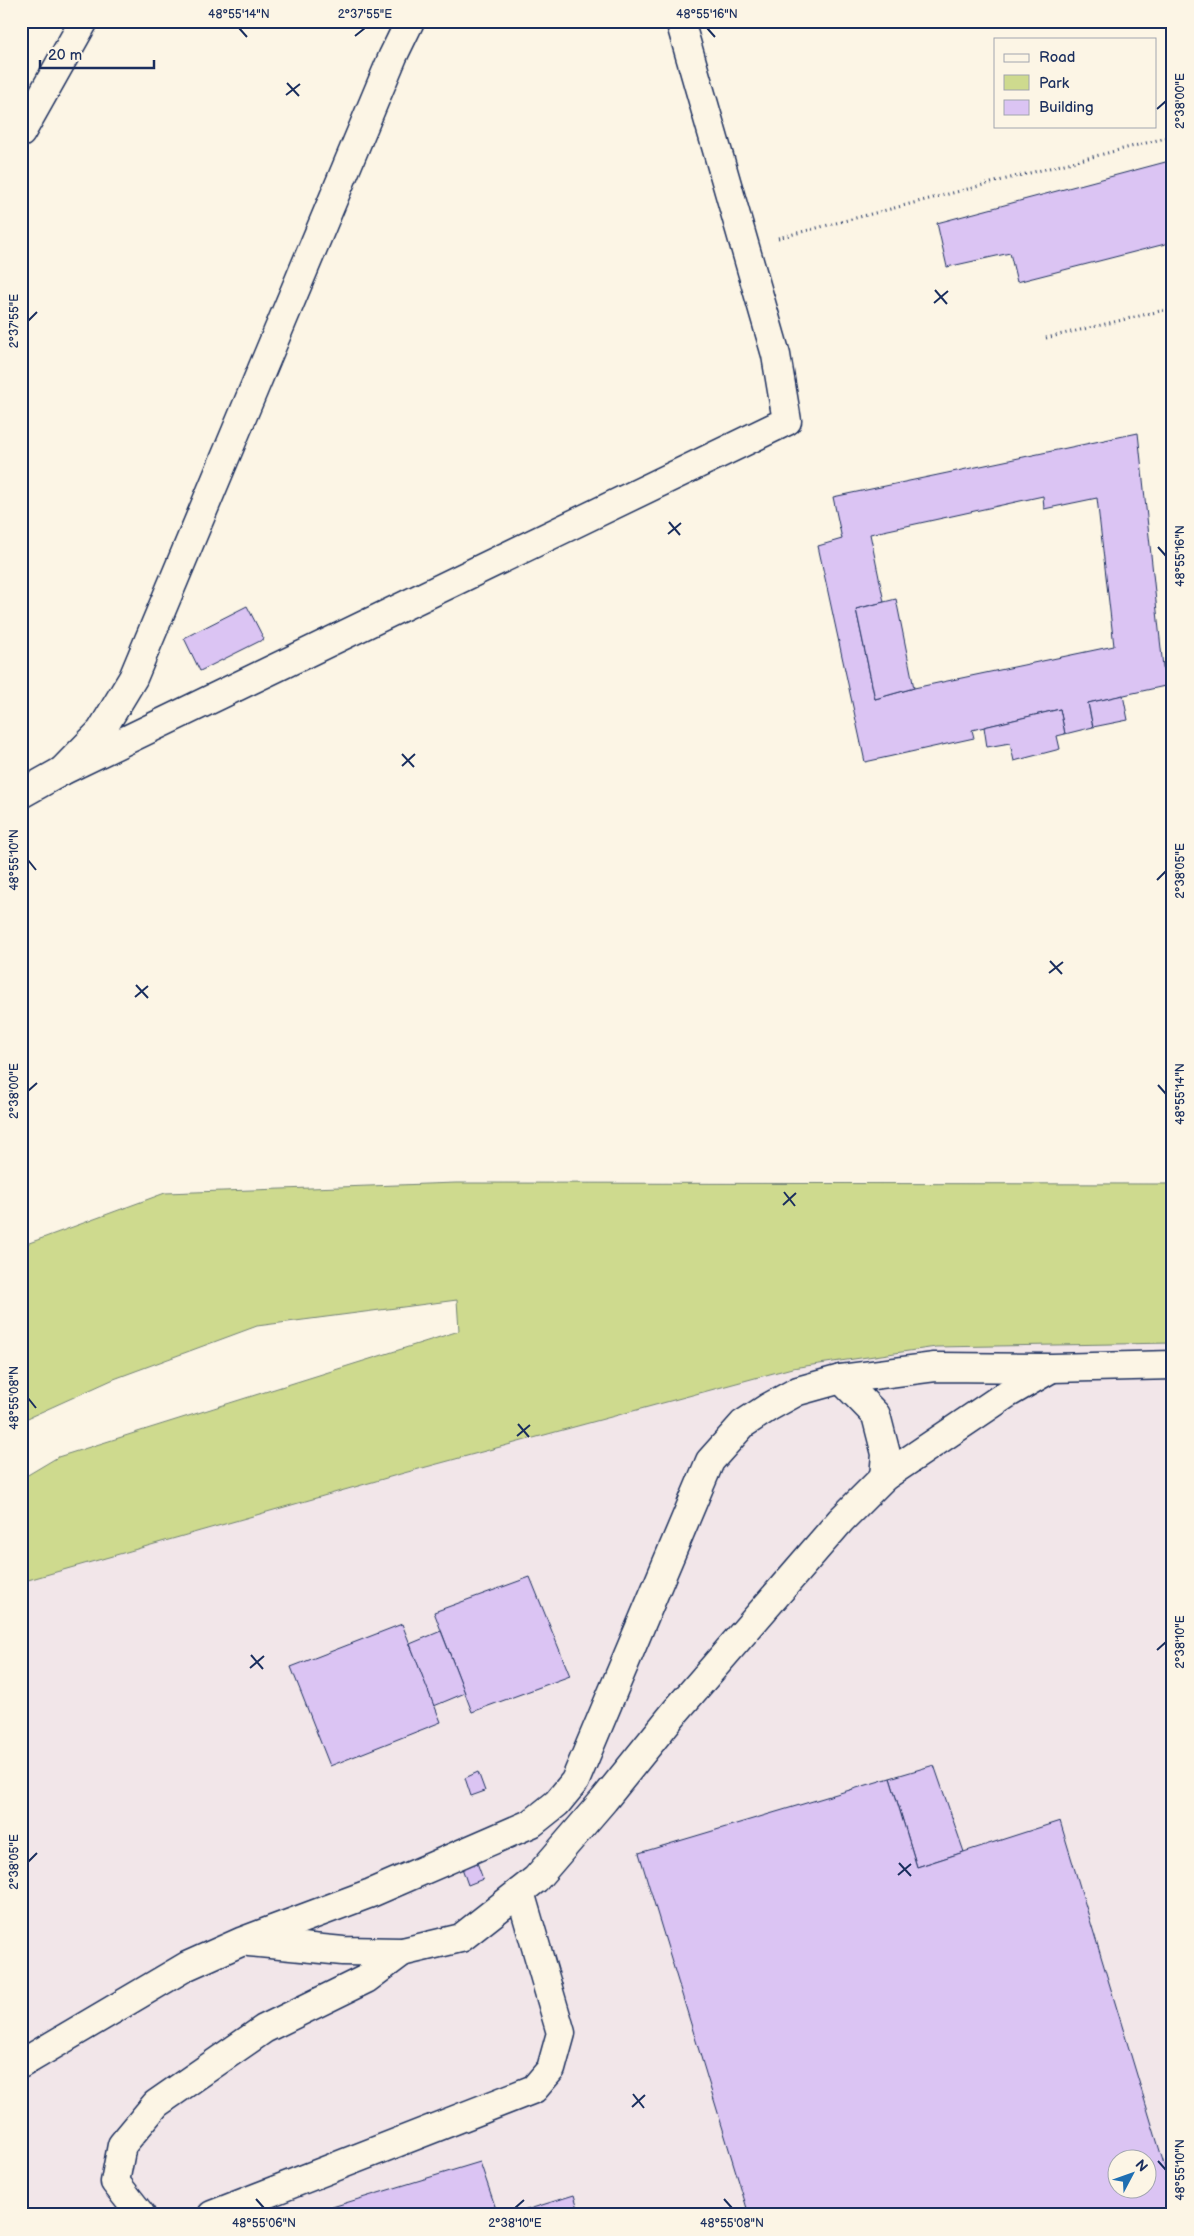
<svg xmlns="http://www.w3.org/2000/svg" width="1194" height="2236" font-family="'Balsamiq Sans',sans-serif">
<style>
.built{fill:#f2e6e9;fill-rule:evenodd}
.green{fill:#ceda8e;stroke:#748476}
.building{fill:#dbc4f3;stroke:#1b2f5e;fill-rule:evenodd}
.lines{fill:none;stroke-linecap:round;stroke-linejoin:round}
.minor-casing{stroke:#1b2f5e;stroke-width:31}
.highway-casing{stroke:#1b2f5e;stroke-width:31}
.path{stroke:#1b2f5e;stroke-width:3;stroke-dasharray:1 4;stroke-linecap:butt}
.minor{stroke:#fcf5e5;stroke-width:28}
.highway{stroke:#fcf5e5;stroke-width:28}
.ticks{fill:none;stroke:#1b2f5e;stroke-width:2}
.neatline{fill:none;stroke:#1b2f5e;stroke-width:2}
.ticks-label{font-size:12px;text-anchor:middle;fill:#1b2f5e}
</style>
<rect width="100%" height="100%" fill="#fcf5e5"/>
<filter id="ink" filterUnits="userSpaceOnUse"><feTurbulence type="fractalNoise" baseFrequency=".02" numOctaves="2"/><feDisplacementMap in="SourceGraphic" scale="10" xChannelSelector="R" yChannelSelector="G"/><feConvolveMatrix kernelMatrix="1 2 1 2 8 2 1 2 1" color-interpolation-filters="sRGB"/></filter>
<g filter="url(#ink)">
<path class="built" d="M1173 1343V2215H21V1582L404 1473 792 1368 936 1347ZM1116 2158H1146V2188H1116Z"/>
<polygon class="green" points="456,1183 1173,1184 1173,1343 936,1347 792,1368 404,1473 21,1582 21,1479 58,1457 459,1331 457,1300 257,1326 114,1379 21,1421 21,1246 165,1193"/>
<g class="building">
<polygon points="1173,160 1173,242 1017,282 1010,253 947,267 937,223"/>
<path d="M1138 433 1165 686 1088 703 1093 727 1065 734 1060 709 972 730 974 738 865 762 818 546 842 539 833 497ZM1043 496 1044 509 1097 498 1114 646 914 688 875 699 856 609 884 602 870 534Z"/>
<polygon points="896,599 914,688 875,699 856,609"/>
<polygon points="247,606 264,639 200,671 184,638"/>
<polygon points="1123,695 1128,720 1093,727 1088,703"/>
<polygon points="1060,709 1065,734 1057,736 1060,749 1014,761 1010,743 987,747 984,727"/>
<polygon points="530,1577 570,1676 472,1712 434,1612"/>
<polygon points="402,1624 441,1722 330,1766 291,1667"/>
<polygon points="441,1631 465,1693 434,1706 410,1644"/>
<polygon points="934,1765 964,1852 917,1867 890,1778"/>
<polygon points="478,1772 485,1791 471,1796 465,1778"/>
<path d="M890 1778 917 1867 1060 1821 1173 2194V2215H749L639 1853ZM1116 2158H1146V2188H1116Z"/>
<polygon points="469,1841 483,1879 468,1885 455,1848"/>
<polygon points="480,2162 498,2215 306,2215"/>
<polygon points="574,2195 580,2215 510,2215"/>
</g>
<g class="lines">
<g class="minor-casing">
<g id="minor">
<polyline points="62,771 787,421 776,355 680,21"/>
<polyline points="21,794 62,771 101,731 133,678 393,56 410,21"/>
<polyline points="841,1379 876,1415 886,1454 884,1477"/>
<polyline points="249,1942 343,1951 402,1952 461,1938 536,1879 604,1800 675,1712 841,1520 884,1477 1007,1394 1050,1369"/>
<polyline points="21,2064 187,1966 243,1941 371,1893 532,1823 557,1803 575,1781 710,1461 743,1424 769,1407 798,1391 841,1379 935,1367 1052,1368 1173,1365"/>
<polyline points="141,2215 115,2182 122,2145 156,2104 264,2029 366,1979 402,1952"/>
<polyline points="212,2215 534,2089 551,2069 561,2033 520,1892"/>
</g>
</g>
<g class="highway-casing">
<polyline id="highway" points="21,133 84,21"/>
</g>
<g class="path">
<polyline points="778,238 1173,136"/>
<polyline points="1046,338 1173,308"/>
</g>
<use href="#minor" class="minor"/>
<use href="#highway" class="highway"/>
</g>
</g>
<path class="ticks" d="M239 28 247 37M707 28 715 37M355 36 365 28M287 83 299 96M286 95 300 84M1157 109 1166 101M935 290 947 304M934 303 948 291M28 321 37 312M669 522 680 535M668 534 681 523M1158 547 1166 556M402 754 414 767M402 766 415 754M28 860 36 870M1157 880 1166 871M1050 961 1062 974M1049 973 1063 962M136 985 148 998M135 997 148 986M1158 1085 1166 1094M28 1091 37 1083M784 1192 795 1206M783 1205 796 1193M28 1398 36 1408M518 1424 529 1437M517 1436 530 1425M1157 1650 1166 1642M251 1655 263 1669M250 1668 264 1656M28 1862 37 1853M899 1863 911 1876M898 1875 911 1864M633 2094 644 2108M632 2107 645 2095M1158 2161 1166 2170M256 2199 264 2208M724 2199 732 2208M515 2208 524 2200"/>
<rect width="1194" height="2236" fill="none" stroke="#fcf5e5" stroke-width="55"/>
<rect x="994" y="38" width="162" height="90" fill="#fcf5e5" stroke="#a2a6af"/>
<rect x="1004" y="54" width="25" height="8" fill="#fcf5e5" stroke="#a2a6af"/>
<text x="1039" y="62" font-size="15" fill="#1b2f5e">Road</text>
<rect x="1004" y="75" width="25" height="15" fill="#ceda8e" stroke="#a2a6af"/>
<text x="1039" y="88" font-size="15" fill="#1b2f5e">Park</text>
<rect x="1004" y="100" width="25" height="15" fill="#dbc4f3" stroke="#a2a6af"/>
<text x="1039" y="112" font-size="15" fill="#1b2f5e">Building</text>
<g transform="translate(1132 2174) rotate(49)"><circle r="24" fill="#fcf5e5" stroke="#a2a6af"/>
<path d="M0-4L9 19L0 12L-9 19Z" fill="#1f6fb2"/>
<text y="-8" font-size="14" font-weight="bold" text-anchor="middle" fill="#1b2f5e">N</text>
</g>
<path d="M40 60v8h114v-8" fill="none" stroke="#1b2f5e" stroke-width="2.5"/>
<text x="48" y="60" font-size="15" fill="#1b2f5e" stroke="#fcf5e5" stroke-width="4" paint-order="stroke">20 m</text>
<rect x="28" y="28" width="1138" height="2180" class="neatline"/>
<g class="ticks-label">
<text x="239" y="18">48°55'14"N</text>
<text x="365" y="18">2°37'55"E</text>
<text x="707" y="18">48°55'16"N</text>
<text transform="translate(1180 101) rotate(-90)" y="4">2°38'00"E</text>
<text transform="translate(14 321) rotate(-90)" y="4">2°37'55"E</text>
<text transform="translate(1180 556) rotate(-90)" y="4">48°55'16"N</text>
<text transform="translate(14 860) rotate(-90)" y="4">48°55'10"N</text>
<text transform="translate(1180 871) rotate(-90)" y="4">2°38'05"E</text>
<text transform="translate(14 1091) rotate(-90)" y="4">2°38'00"E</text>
<text transform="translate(1180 1094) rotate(-90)" y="4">48°55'14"N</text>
<text transform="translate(14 1398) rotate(-90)" y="4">48°55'08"N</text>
<text transform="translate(1180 1642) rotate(-90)" y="4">2°38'10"E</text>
<text transform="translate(14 1862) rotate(-90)" y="4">2°38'05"E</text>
<text transform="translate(1180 2170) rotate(-90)" y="4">48°55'10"N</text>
<text x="264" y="2227">48°55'06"N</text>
<text x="515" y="2227">2°38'10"E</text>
<text x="732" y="2227">48°55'08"N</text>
</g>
</svg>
